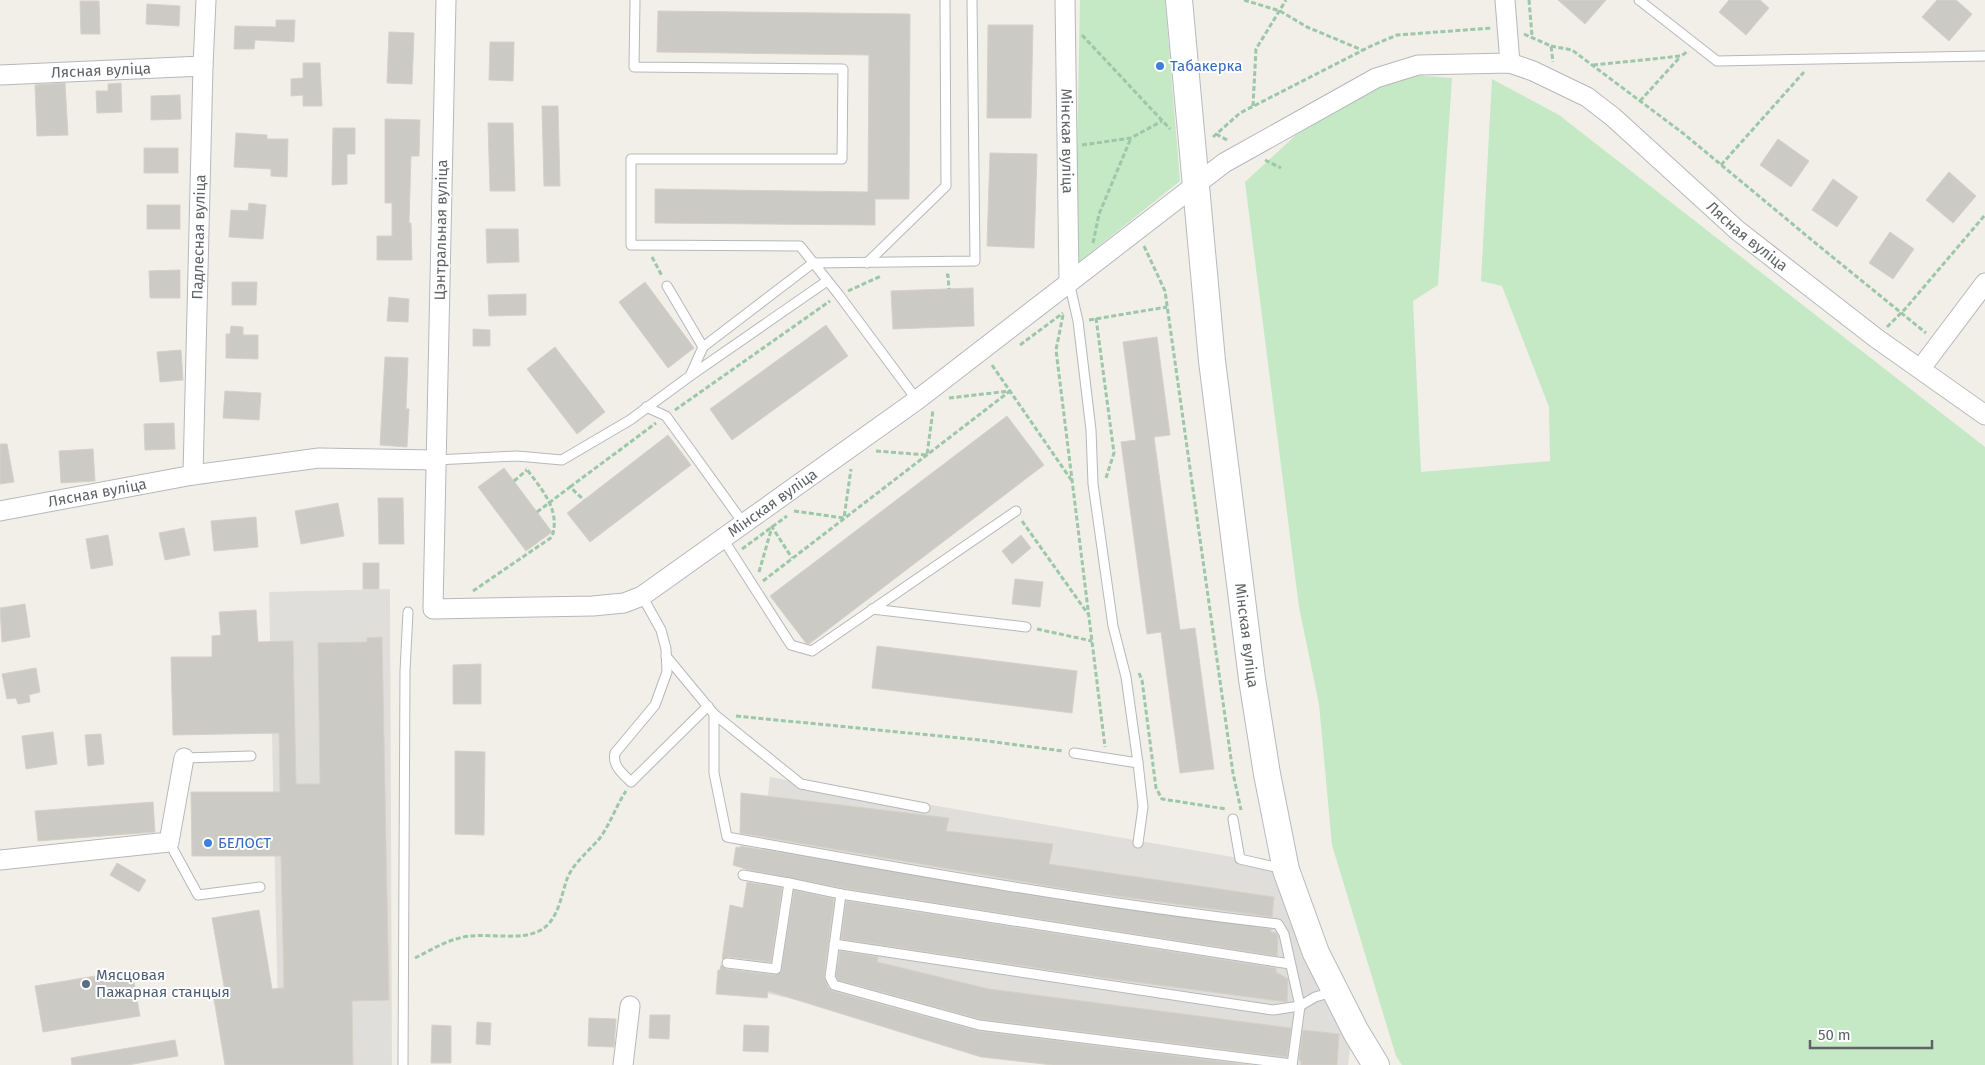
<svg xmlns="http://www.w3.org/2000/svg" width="1985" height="1065" font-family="'Fira Sans',sans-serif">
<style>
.industrial{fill:#e0deda}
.green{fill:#c5e8c5}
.building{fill:#cccac5;stroke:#d6d1c6}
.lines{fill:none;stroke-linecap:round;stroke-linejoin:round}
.lane-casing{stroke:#b5b8bc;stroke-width:11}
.street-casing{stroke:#b5b8bc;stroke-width:21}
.secondary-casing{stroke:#b6babf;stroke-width:28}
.path{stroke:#9cc7a9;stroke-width:3;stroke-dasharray:5 2.5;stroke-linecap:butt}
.lane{stroke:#fff;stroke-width:9}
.street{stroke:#fff;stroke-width:19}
.secondary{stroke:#fff;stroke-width:26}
.shop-dot{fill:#3f7fe0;stroke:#fff;stroke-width:2}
.service-dot{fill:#5c6f8a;stroke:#fff;stroke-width:2}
.labels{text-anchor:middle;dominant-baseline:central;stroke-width:4;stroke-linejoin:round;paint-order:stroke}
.shop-label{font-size:15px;fill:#366cbe;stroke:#fff;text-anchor:start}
.street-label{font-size:15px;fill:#5f6368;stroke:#fff}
.service-label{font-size:15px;fill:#4e5e75;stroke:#fff;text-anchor:start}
</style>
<rect width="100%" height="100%" fill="#f1efe8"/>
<g class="industrial">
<polygon points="390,589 392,1065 279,1065 269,592"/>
<polygon points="770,777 1273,864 1351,1042 1348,1065 1103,1065 746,989"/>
</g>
<g class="green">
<polygon points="1080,0 1165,0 1180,181 1075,265"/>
<polygon points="1400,74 1452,78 1438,285 1413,301 1421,472 1550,461 1549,407 1502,286 1481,281 1492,79 1559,115 1985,447 1985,1065 1402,1065 1396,1056 1332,845 1319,704 1299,607 1245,182 1310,122"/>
</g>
<g class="building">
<polygon points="1558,0 1606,0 1585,24"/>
<polygon points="1729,0 1760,0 1769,8 1746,35 1719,12"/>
<polygon points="1937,0 1956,0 1972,14 1949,41 1922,17"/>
<polygon points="80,1 99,1 100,34 81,34"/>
<polygon points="147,4 180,6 179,26 146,24"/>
<polygon points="658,11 910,14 909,199 875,199 875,225 655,223 655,189 868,192 869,55 657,52"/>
<polygon points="276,20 295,20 294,42 255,40 254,49 234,49 235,26 276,27"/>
<polygon points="988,25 1033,25 1031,118 987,118"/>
<polygon points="389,32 414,33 412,84 387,83"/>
<polygon points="490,42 514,42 513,81 489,80"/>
<polygon points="303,63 320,63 322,106 303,106 303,95 291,96 291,79 303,78"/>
<polygon points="65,83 68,135 37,136 35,85"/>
<polygon points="121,83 122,112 97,113 96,91 108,91 108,84"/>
<polygon points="180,95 181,119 151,120 151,96"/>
<polygon points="542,106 558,106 560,186 544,186"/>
<polygon points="385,119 420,120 419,156 411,156 409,223 411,223 412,260 377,260 377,236 392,236 392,203 385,203"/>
<polygon points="488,123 513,123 515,191 490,191"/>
<polygon points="333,128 355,128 355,154 347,154 347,184 332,185"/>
<polygon points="236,133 267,135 267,139 288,139 287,177 271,176 271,169 234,167"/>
<polygon points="1778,139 1809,161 1791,187 1760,165"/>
<rect x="144" y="148" width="34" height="25"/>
<polygon points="990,153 1037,154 1034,248 987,246"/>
<polygon points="1949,172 1976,196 1953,223 1926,200"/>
<polygon points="1833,179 1858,197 1837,227 1812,210"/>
<polygon points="249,203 266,205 263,239 229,237 231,210 248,211"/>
<rect x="147" y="205" width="33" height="24"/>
<polygon points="486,229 518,229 519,262 487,263"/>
<polygon points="1890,232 1914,249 1893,279 1869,263"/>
<polygon points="180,270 180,298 150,298 149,271"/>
<polygon points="232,282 257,282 256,305 232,305"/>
<polygon points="645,282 694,348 668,368 619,302"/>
<polygon points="973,288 974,326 893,329 891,291"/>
<polygon points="526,294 526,315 489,316 488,295"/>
<polygon points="389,297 409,299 408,322 387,321"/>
<polygon points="826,325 848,356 732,440 710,409"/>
<polygon points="231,326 243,327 243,335 258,335 258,359 226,358 226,334 230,334"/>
<polygon points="473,329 490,330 490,346 473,346"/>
<polygon points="1157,337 1170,435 1154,437 1180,630 1195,628 1214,769 1180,773 1161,632 1147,634 1121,442 1136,440 1123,342"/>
<polygon points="555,347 605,412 577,434 527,369"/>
<polygon points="181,350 183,380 160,382 157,352"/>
<polygon points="385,357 408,358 406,409 409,409 407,447 380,445"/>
<polygon points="225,391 261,393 259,420 223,418"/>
<polygon points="1007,416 1044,465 809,644 806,643 770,596"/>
<polygon points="174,423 175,449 145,450 144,424"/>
<polygon points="668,435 691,465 590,542 567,513"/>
<polygon points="0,444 7,444 14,482 0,484"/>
<polygon points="93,449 95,481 61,483 59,451"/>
<polygon points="504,468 552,532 526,551 478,487"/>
<polygon points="378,498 403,498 404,544 379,544"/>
<polygon points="338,503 344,536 301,544 295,511"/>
<polygon points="256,517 258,547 214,551 211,521"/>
<polygon points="184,528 190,555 165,560 159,533"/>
<polygon points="108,535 113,565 91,569 86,539"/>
<polygon points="1021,535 1031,548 1012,564 1002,551"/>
<rect x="363" y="563" width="16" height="26"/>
<polygon points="1015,579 1043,582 1040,607 1012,604"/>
<polygon points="25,604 30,637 2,642 0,608"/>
<polygon points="256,610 258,642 293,641 296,784 320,784 318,643 367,642 367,638 382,637 389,1000 352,1001 353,1065 225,1065 214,999 226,997 212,918 259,910 272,989 284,988 281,856 192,856 191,792 280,792 279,733 173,735 171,657 212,657 212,636 221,635 219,612"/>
<polygon points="877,646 1077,671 1072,713 872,688"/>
<polygon points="481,664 481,704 453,704 453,665"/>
<polygon points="36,668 40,692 29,695 30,702 18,704 16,698 7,699 2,674"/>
<polygon points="53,732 57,764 26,769 22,736"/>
<polygon points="101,734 104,764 88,766 85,735"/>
<polygon points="455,751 485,752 484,835 455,834"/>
<polygon points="741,793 949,818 946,831 1053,844 1049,864 1274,897 1272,917 1072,890 740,833"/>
<polygon points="153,802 155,832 38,841 35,811"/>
<polygon points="740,846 1070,902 1271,929 1271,932 1276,933 1278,936 1277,956 842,888 749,870 733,865 736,847 740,848"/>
<polygon points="117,863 146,880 139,892 110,875"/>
<polygon points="747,882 782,888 771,962 728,957 722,959 730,905 743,908"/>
<polygon points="794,890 834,899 824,976 828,988 832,991 978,1031 1249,1065 1053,1065 981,1057 768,991 767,998 716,994 718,970 720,970 721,965 726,969 775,975 781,972"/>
<polygon points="846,901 1276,968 1276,972 1288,979 1287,1002 1105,978 841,939"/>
<polygon points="840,951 878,957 877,962 989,989 1291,1028 1287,1057 980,1019 838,980 836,976"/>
<polygon points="132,970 140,1016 43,1032 35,986"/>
<polygon points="650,1015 670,1015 669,1039 649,1038"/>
<polygon points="589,1018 616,1019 614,1047 588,1046"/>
<polygon points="477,1022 491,1023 490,1045 476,1044"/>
<polygon points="432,1025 451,1026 451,1063 431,1063"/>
<polygon points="744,1025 769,1026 768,1052 743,1051"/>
<polygon points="1303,1030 1339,1034 1337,1065 1301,1065 1301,1061 1299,1060"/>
<polygon points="175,1040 178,1056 128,1065 72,1065 71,1058"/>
</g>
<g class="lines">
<g class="lane-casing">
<g id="lane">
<polyline points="1639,0 1717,61 1985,56"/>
<polyline points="635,1 634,67 843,69 842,159 631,159 631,245 800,246 839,295 917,400"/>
<polyline points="867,263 946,186 945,0"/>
<polyline points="1069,282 1078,321 1091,430 1093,484 1113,626 1126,677 1138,763 1143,807 1138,843"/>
<polyline points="703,347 813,263 975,261 972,0"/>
<polyline points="690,376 827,281"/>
<polyline points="646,407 666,416 744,524"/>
<polyline points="436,460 517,456 562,460 630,420 690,376 703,347 667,286"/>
<polyline points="723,539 791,645 812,651 1016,511"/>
<path d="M642 596 661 630 666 649 667 672 655 705 615 753C612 766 623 774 631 782L708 706"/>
<polyline points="872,609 1026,627"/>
<polyline points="666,656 714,714 801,784 925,808"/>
<path d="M714 714V773L727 837C910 870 1093 903 1278 924L1284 934 1300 1006 1292 1065"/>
<polyline points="1074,753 1138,763"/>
<polyline points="184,758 251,756"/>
<polyline points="1233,819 1240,859 1284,869"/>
<polyline points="169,842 198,895 260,887"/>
<polyline points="743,875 789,883"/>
<polyline points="834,944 1273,1010 1300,1006 1315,997 1333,992"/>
<polyline points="727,963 776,969 789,883 841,894"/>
<polyline points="1290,964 841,894 830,977 834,985 979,1025 1292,1064"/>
<polyline points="403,1065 405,671 408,612"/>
</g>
</g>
<g class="street-casing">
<g id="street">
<path id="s1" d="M446 0 433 609 593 606 624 603 642 596 917 400 1224 163 1376 78 1418 65 1510 63 1533 71 1587 97 1613 117 1737 230 1876 338 1985 415"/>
<path id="s2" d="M1065 0 1069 281"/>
<polyline points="1505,0 1510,63"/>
<path id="s3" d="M0 75 203 66"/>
<polyline points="1921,368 1985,283"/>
<path id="s4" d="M193 475 203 66 206 0"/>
<path id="s5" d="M0 511 193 475 319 458 436 460"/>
<polyline points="0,860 169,842 184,758"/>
<polyline points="623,1065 630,1006"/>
</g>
</g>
<g class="secondary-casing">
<g id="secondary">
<path id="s6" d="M1179 0 1212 361 1252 679 1267 774 1286 870 1316 953 1356 1032 1376 1065"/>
</g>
</g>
<g class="path">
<polyline points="1244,0 1280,11 1307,27 1362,50"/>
<polyline points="1529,0 1532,36"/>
<polyline points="1524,34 1551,46 1553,62"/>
<polyline points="1082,35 1170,129"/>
<polyline points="1551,46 1572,50 1684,134 1819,246 1926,333"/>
<polyline points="1593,65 1681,56 1687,52"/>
<polyline points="1640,101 1680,57"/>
<polyline points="1253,106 1256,49 1286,0"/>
<polyline points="1216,134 1229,141"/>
<polyline points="1213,137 1240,113 1371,46 1397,35 1492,28"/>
<polyline points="1082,145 1131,138 1162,121"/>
<polyline points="1265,160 1281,168"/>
<polyline points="1721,165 1804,72"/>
<polyline points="1093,243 1099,214 1131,138"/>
<polyline points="1144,246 1165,291 1233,773 1241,810"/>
<polyline points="652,257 662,276"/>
<polyline points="946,275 948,275 949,289"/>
<polyline points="848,291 881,276"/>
<polyline points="1063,315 1056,350 1105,747"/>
<polyline points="1096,318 1114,453 1106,478"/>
<polyline points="1089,320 1167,307"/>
<polyline points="1887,327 1906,308 1985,215"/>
<polyline points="1020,345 1063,313"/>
<polyline points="992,365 1072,481"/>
<polyline points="949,398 1010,391"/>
<polyline points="675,410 830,301"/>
<polyline points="876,451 927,455 933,410"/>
<polyline points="514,481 527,470"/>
<polyline points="570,487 656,423"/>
<polyline points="794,511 844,518 851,469"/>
<polyline points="537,512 570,487 584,500"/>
<polyline points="1022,521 1088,614"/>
<polyline points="742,549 787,516"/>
<polyline points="759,572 772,527 792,558"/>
<polyline points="763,581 1010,391"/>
<path d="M473 591 552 537C561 509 541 489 526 468"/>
<polyline points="1037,629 1092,641"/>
<polyline points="1139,673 1142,680 1156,788 1162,799 1226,809"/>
<polyline points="736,716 980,740 1063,751"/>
<path d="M415 958C433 949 452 937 472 936 491 934 522 940 539 931 558 922 561 896 567 879 573 863 589 851 600 838 610 824 616 806 626 791"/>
</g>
<use href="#lane" class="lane"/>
<use href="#street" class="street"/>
<use href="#secondary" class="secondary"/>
</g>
<g class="shop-dot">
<circle cx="1160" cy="66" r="5"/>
<circle cx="208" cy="843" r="5"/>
</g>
<circle class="service-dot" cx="86" cy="984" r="5"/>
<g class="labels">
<g class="shop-label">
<text x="1170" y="66">Табакерка</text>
<text x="218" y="843">БЕЛОСТ</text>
</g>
<g class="street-label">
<text stroke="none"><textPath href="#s3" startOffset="101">Лясная вуліца</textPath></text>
<text stroke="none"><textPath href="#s2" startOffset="141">Мінская вуліца</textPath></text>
<text transform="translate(441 230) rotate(-89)">Цэнтральная вуліца</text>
<text stroke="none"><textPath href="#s1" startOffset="2152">Лясная вуліца</textPath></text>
<text stroke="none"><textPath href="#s4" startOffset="238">Падлесная вуліца</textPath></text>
<text stroke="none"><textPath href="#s5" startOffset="99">Лясная вуліца</textPath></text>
<text stroke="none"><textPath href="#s1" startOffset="980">Мінская вуліца</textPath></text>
<text stroke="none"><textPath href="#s6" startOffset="639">Мінская вуліца</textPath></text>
</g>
<g class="service-label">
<text x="96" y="975">Мясцовая<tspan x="96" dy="17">Пажарная станцыя</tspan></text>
</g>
</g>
<path d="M1810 1040v8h122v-8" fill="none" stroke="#5f6368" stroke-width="2.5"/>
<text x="1818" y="1040" font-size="15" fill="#5f6368" stroke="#ffffff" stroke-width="4" paint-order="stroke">50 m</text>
</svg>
